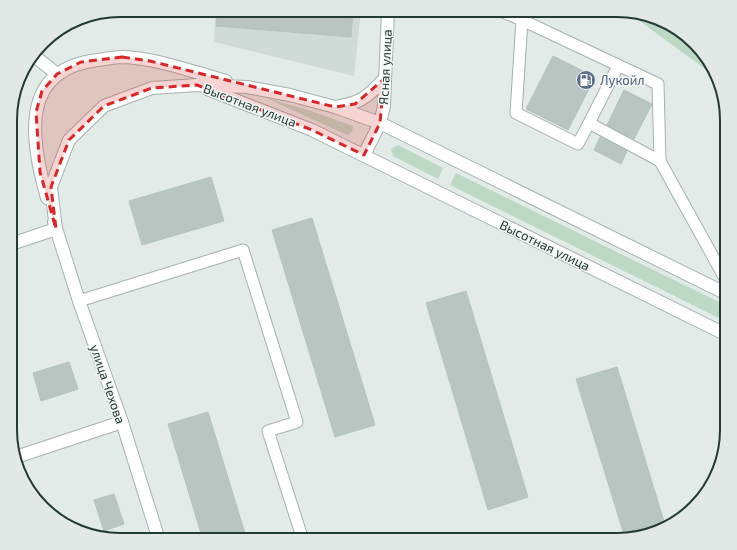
<svg xmlns="http://www.w3.org/2000/svg" width="737" height="550" font-family="'Exo 2',sans-serif">
<style>
.built{fill:#d0dad6}
.green{fill:#bdd9c5}
.building{fill:#b8c5c0;stroke:#b5c3bd}
.lines{fill:none;stroke-linecap:round;stroke-linejoin:round}
.service-casing{stroke:#a5b2ae;stroke-width:13}
.minor-casing{stroke:#a5b2ae;stroke-width:14}
.tertiary-casing{stroke:#a5b2ae;stroke-width:14}
.service{stroke:#fff;stroke-width:11}
.minor{stroke:#fff;stroke-width:12}
.tertiary{stroke:#fff;stroke-width:12}
.marked{fill:#d62828;fill-opacity:0.2;stroke:#d62828;stroke-width:3;stroke-dasharray:8 5;stroke-linejoin:round}
.labels{text-anchor:middle;dominant-baseline:central;stroke-width:3;stroke-linejoin:round;paint-order:stroke}
.street-label{font-size:13px;fill:#243a34;stroke:#f2f7f5}
.service-label{font-size:13px;fill:#4e5e75;stroke:#f2f7f5;text-anchor:start}
.rim{fill:none;stroke:#243a34;stroke-width:2}
</style>
<rect width="100%" height="100%" fill="#e2ebe7"/>
<polygon class="built" points="215,10 361,10 354,76 214,42"/>
<g class="green">
<polygon points="626,11 659,18 689,37 716,72 727,120 727,212 716,77"/>
<polygon points="266,98 308,110 353,126 352,132 347,135"/>
<polygon points="398,145 443,168 438,179 393,156 391,149"/>
<polygon points="456,173 727,306 727,322 450,185"/>
</g>
<g class="building">
<polygon points="218,10 353,10 351,37 216,26"/>
<polygon points="553,56 595,77 568,130 526,109"/>
<polygon points="624,90 652,104 634,139 607,125"/>
<polygon points="600,137 627,151 621,164 594,150"/>
<polygon points="211,177 224,221 142,245 129,201"/>
<polygon points="312,218 375,425 335,437 272,230"/>
<polygon points="466,291 528,497 488,510 426,303"/>
<polygon points="69,362 78,389 41,401 33,373"/>
<polygon points="617,367 666,528 625,538 576,379"/>
<polygon points="208,412 247,540 203,540 168,424"/>
<polygon points="114,494 124,524 104,531 94,500"/>
</g>
<g class="lines">
<g class="service-casing">
<g id="service">
<polyline points="498,10 522,20 516,113 578,144 589,123 660,161 727,282"/>
<polyline points="522,20 658,84 660,161"/>
<polyline points="589,123 618,66"/>
<polyline points="79,301 243,250 297,422 268,431 303,540"/>
</g>
</g>
<g class="minor-casing">
<g id="minor">
<polyline points="33,55 57,74"/>
<path d="M335 107C360 103 367 98 384 79"/>
<polyline points="380,123 384,106 388,10"/>
<polyline points="11,244 56,229"/>
</g>
</g>
<g class="tertiary-casing">
<g id="tertiary">
<polyline points="207,89 312,130 727,335"/>
<polyline points="364,155 380,123"/>
<path d="M47 198C31 141 18 69 98 60 106 59 114 57 122 57 157 58 193 72 226 81"/>
<polyline points="54,222 79,301 122,422 159,540"/>
<polyline points="56,229 51,187 69,140 104,106 152,88 197,85 247,87 290,95 335,107 380,123 727,294"/>
<polyline points="16,457 122,422"/>
</g>
</g>
<use href="#service" class="service"/>
<use href="#minor" class="minor"/>
<use href="#tertiary" class="tertiary"/>
</g>
<path class="marked" d="M122 57 150 61 335 107 355 104 384 79 380 123 364 155 312 130 197 85 152 88 104 106 69 140 51 187 56 229 40 172 36 112 42 91 57 74 81 62Z"/>
<defs>
<g id="fuel-disc" transform="scale(1)"><circle r="9.5" fill="#5c6f8a" stroke="#f2f7f5"/><path d="M-5.5-6h7V0h2V4h1.3V-2.5L3-4.5l.8-.8L6-3V5H2.5V1h-1V6h-7ZM-4.2-4.7v3.2H.2V-4.7Z" fill="#fff"/></g>
</defs>
<g fill-rule="evenodd">
<use href="#fuel-disc" x="586" y="80"/>
</g>
<g class="labels">
<g class="street-label">
<text transform="translate(385 67) rotate(-87)">Ясная улица</text>
<text transform="translate(250 105) rotate(21)">Высотная улица</text>
<text transform="translate(545 245) rotate(26)">Высотная улица</text>
<text transform="translate(108 384) rotate(71)">улица Чехова</text>
</g>
<g class="service-label">
<text x="600" y="80">Лукойл</text>
</g>
</g>
<path d="M0 0H737V550H0ZM120 17H617A103 103 0 0 1 720 120V430A103 103 0 0 1 617 533H120A103 103 0 0 1 17 430V120A103 103 0 0 1 120 17Z" fill="#e2e8e6" fill-rule="evenodd"/>
<path class="rim" d="M120 17H617A103 103 0 0 1 720 120V430A103 103 0 0 1 617 533H120A103 103 0 0 1 17 430V120A103 103 0 0 1 120 17Z"/>
</svg>
